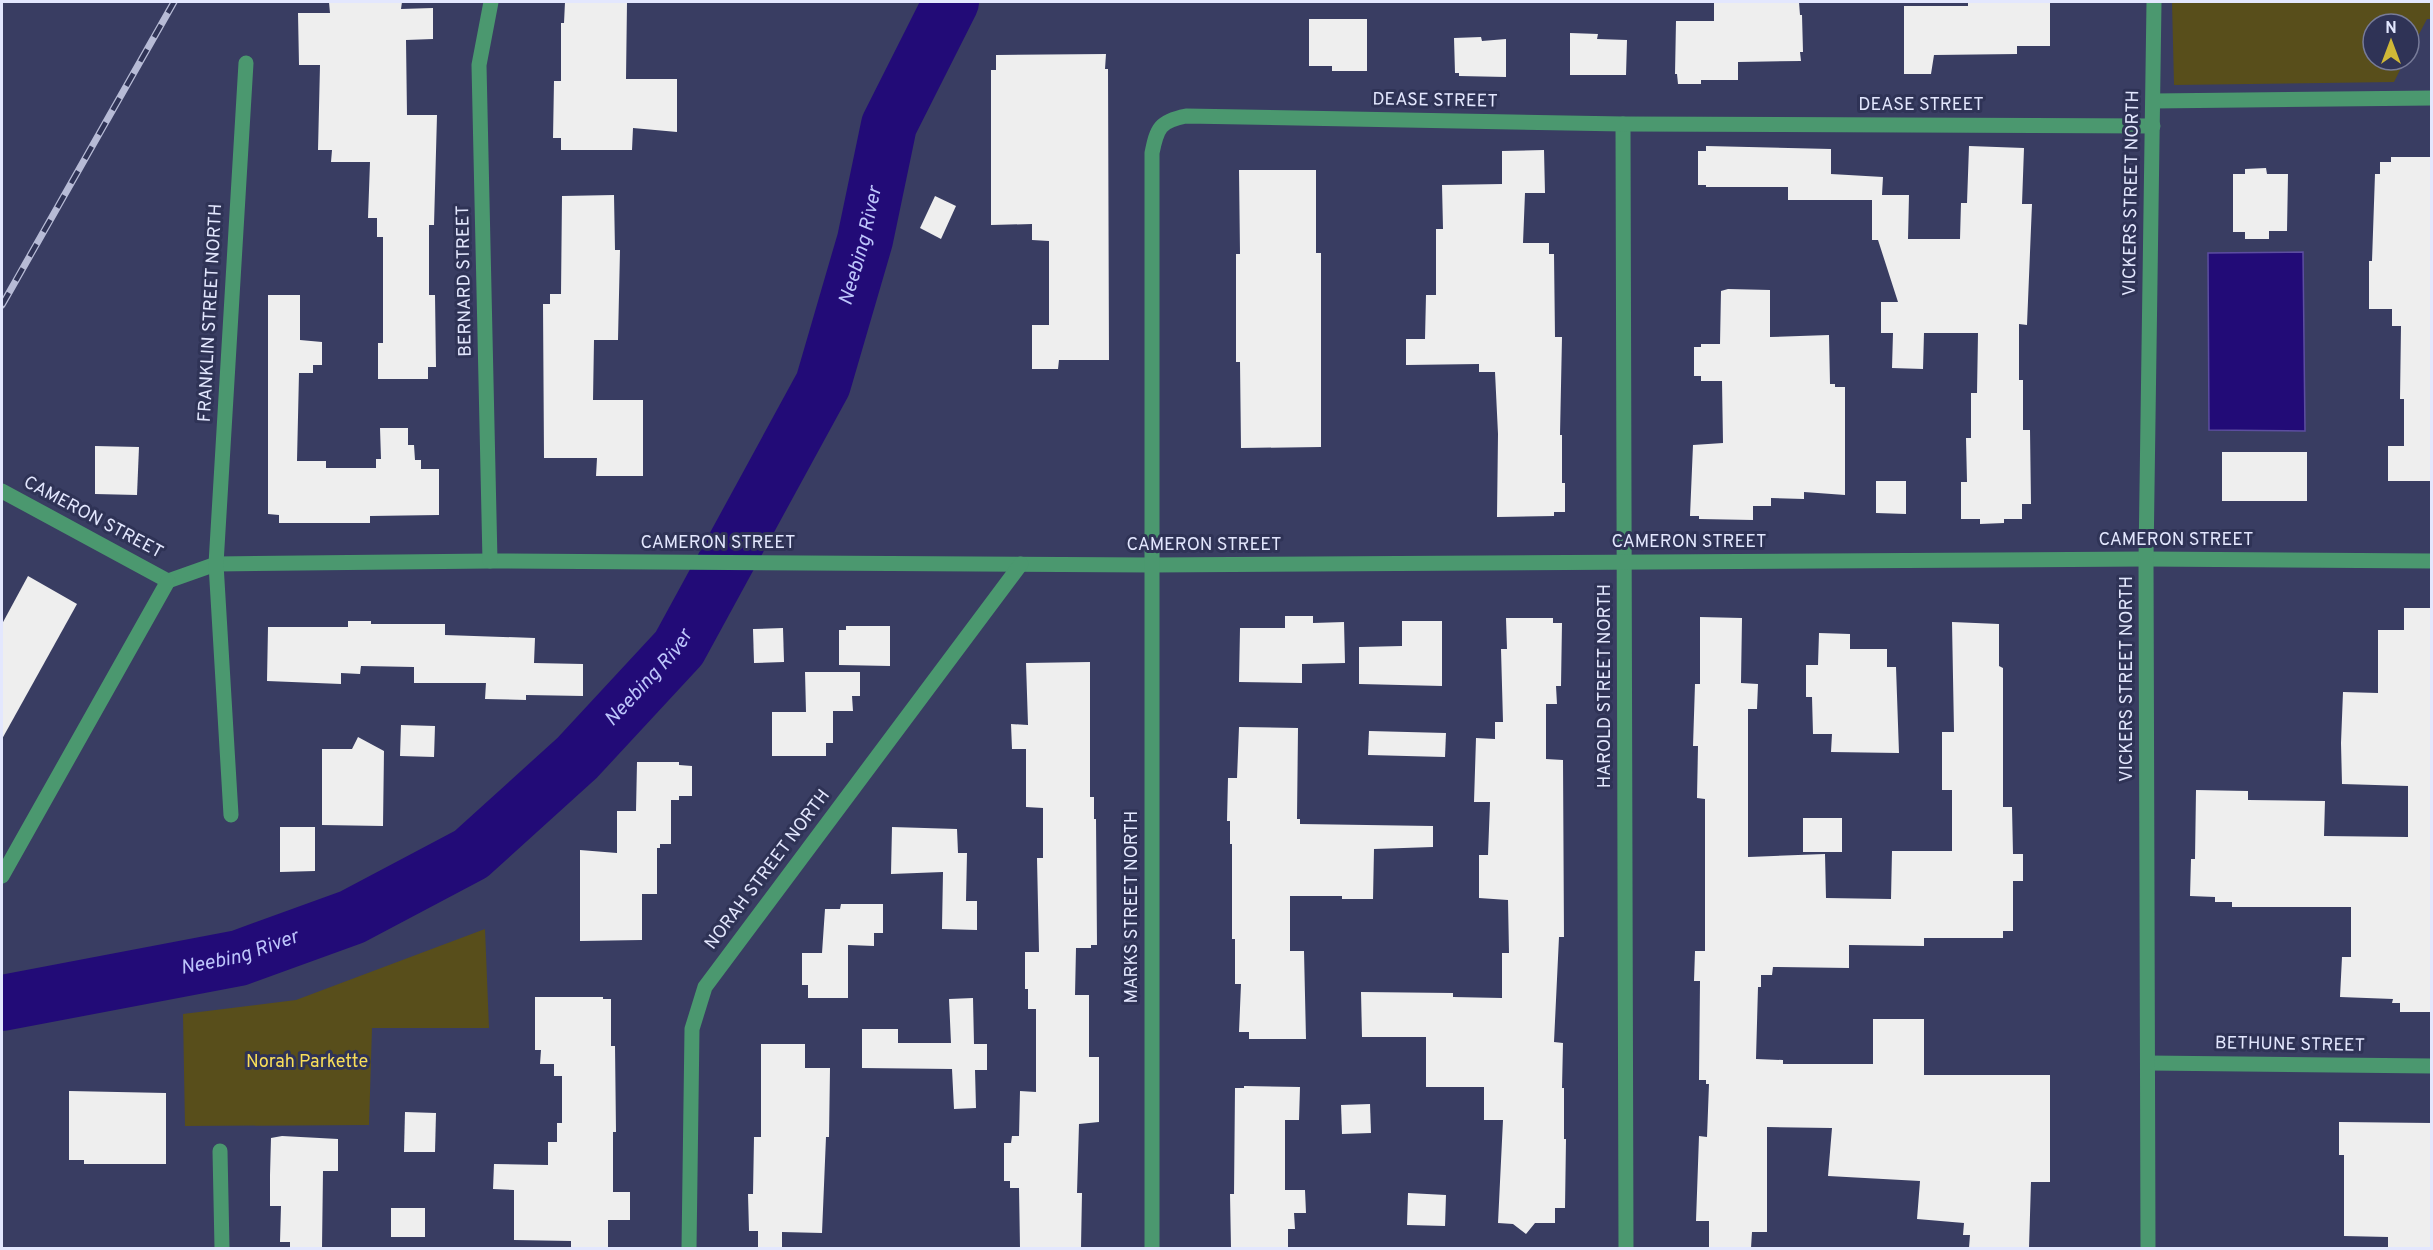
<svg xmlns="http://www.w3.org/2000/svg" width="2433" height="1250" font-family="Overpass,sans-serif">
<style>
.green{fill:#584e1b}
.water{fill:#220b77;stroke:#5c4da0;stroke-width:1.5}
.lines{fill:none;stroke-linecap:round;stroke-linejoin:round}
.river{stroke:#220b77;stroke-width:56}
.building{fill:#eee}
.minor{stroke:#4b986f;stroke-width:15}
.rail-casing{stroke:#b7bbd6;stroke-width:7}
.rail{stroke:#2f3356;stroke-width:4.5;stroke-dasharray:14;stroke-linecap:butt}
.labels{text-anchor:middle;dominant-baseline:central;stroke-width:6;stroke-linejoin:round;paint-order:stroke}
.street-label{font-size:18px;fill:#e3e7fe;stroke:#2f3356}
.park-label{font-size:18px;fill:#fadf58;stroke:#2f3356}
.water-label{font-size:20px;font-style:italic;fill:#bdc5fb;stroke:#2f3356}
</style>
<rect width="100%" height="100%" fill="#393d62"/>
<g class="green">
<polygon points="2172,2 2431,2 2431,19 2427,19 2409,53 2409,24 2373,24 2373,60 2405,60 2394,82 2174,85"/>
<polygon points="485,929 489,1028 372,1028 369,1125 185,1126 183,1014 296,1000"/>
</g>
<polygon class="water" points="2303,252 2305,431 2209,430 2208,253"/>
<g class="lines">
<path class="river" id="s1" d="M2 1003 239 958 352 917 471 854 577 758 679 648 823 384 865 240 889 125 951 2"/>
</g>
<g class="building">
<polygon points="329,2 402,2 401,9 433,8 433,39 406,40 407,115 437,115 434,225 429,225 429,295 435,295 436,367 428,367 428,379 378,379 378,343 383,343 383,237 377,237 377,218 368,218 370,162 331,162 332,150 318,150 320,65 299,65 298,13 330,13"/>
<polygon points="565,2 627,2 626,79 677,79 677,132 633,128 632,150 561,150 561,138 553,138 554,81 561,81 561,23 564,23"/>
<polygon points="1714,2 1799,2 1800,15 1802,15 1803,52 1800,52 1801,61 1738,62 1738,80 1701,80 1701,84 1678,84 1677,74 1675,74 1676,21 1714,21"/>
<polygon points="1968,2 2050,2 2050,46 2017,46 2017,54 1934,55 1931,74 1904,74 1904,6 1968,6"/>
<polygon points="1309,19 1367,19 1367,71 1332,71 1332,66 1309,66"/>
<polygon points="1570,33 1598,34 1597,39 1627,40 1626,75 1570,75"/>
<polygon points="1481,37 1482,41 1506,39 1506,77 1459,76 1459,73 1455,73 1454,38"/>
<polygon points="1106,54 1105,69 1108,69 1109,360 1059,360 1058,369 1032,369 1032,325 1049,325 1049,241 1032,240 1032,224 991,225 991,70 996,70 996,55"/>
<polygon points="1706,146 1831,149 1831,174 1883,177 1882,195 1909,195 1908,239 1960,239 1961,203 1967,203 1969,146 2024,148 2022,204 2032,204 2027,325 2019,324 2019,380 2023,380 2023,430 2030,430 2031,504 2022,504 2022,519 2004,519 2004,523 1980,524 1980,519 1961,519 1961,482 1967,482 1966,438 1971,438 1971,393 1977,393 1978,333 1924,333 1923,369 1892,368 1893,333 1881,333 1881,302 1898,302 1878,240 1872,240 1872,200 1788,200 1788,187 1706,187 1706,185 1698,185 1698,151 1706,151"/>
<polygon points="1544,150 1545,193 1525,193 1523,243 1549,243 1549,254 1554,254 1555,337 1562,337 1560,435 1562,435 1562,483 1565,483 1565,512 1554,512 1554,516 1497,517 1498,434 1495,372 1479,372 1479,364 1406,365 1406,339 1425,339 1426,295 1436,295 1436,229 1443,229 1442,185 1502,184 1502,151"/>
<polygon points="2391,157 2432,157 2432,481 2388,481 2388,446 2404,446 2404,399 2400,399 2401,326 2392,326 2392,309 2369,309 2369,261 2372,261 2375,174 2380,174 2380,162 2391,162"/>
<polygon points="2266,168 2267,174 2288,174 2287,231 2269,231 2269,239 2245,239 2245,232 2233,232 2233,174 2245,174 2245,169"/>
<polygon points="1239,170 1316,170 1316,253 1321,253 1321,447 1241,448 1240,362 1236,362 1236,254 1240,254"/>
<polygon points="614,195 615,250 620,250 618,340 594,340 593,400 643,400 643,476 596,476 597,458 544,458 543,304 550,304 550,294 561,294 562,196"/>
<polygon points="935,196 956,206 941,239 920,228"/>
<polygon points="1728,289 1770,290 1770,337 1829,335 1830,384 1835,384 1835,387 1845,387 1845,495 1804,492 1804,499 1771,498 1771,506 1753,506 1753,520 1699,519 1699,516 1690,516 1693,445 1723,443 1722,381 1701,381 1701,376 1694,376 1694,347 1701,347 1701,344 1720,344 1721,291"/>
<polygon points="268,295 300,295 300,340 322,342 322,365 313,365 313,373 299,373 297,461 326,461 326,468 376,468 376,459 381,459 380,428 408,428 408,445 414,445 415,460 421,460 421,469 439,469 439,515 370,516 370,523 279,523 279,515 268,514"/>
<polygon points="95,446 139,447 137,495 95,494"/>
<rect x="2222" y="452" width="85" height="49"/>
<polygon points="1876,481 1906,481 1906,514 1876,513"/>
<polygon points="28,576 77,604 2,739 2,624"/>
<polygon points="2404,608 2432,608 2432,1012 2400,1012 2400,1003 2392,1003 2393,999 2340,997 2342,957 2351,957 2351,907 2232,907 2232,902 2215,902 2215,897 2190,896 2191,859 2195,859 2196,790 2248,791 2248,800 2325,801 2324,836 2408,837 2408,786 2342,784 2341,743 2343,692 2378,693 2378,630 2404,630"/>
<polygon points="1285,616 1313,616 1313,623 1344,622 1345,663 1302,664 1302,683 1239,682 1240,628 1285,628"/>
<polygon points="1700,617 1742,618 1741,683 1758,684 1757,709 1748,709 1748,857 1825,854 1826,898 1891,899 1892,851 1952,851 1952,790 1942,790 1942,732 1954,732 1952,622 1999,624 1999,666 2003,668 2003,807 2012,807 2013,854 2023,854 2023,881 2013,881 2013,931 2003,931 2003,938 1924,938 1924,946 1849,945 1849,968 1773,967 1772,975 1761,975 1761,987 1758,987 1756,1059 1783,1060 1783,1064 1873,1064 1873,1019 1924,1019 1924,1075 2050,1075 2050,1182 2031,1182 2029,1248 1969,1248 1970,1235 1963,1235 1964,1223 1917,1219 1920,1181 1828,1176 1832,1128 1767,1127 1767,1232 1752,1232 1751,1248 1709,1248 1709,1221 1696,1221 1699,1136 1707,1137 1709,1084 1706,1084 1706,1080 1699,1080 1700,981 1694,981 1695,951 1705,951 1705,799 1697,798 1698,746 1693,746 1695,684 1700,684"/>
<polygon points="1506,618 1553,618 1553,623 1562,623 1561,686 1556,686 1557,704 1546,704 1546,759 1563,760 1564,937 1559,937 1554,1042 1563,1043 1562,1088 1564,1088 1564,1139 1566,1139 1565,1208 1555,1208 1555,1223 1535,1223 1526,1234 1513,1224 1498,1223 1503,1120 1484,1120 1484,1087 1426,1087 1426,1037 1362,1037 1361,992 1453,993 1453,997 1502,998 1502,953 1509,953 1508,900 1479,898 1479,855 1488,855 1490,802 1474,802 1476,738 1495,739 1495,722 1503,722 1501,649 1507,649"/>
<polygon points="348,621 371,621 371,624 445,624 445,635 535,638 534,663 583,664 583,696 526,695 526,700 485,699 486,683 414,683 414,667 361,666 360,674 341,673 341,684 267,681 268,627 348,627"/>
<polygon points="1402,621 1442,621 1442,686 1359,684 1359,647 1402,646"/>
<polygon points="846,626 890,626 890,666 839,665 839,630 846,630"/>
<polygon points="783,628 784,662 754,663 753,629"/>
<polygon points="1819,633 1850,634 1850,649 1887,649 1887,667 1896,667 1899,753 1831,752 1832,734 1813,734 1812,697 1806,697 1806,665 1818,665"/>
<polygon points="1090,662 1090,797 1094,797 1094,819 1096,819 1097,945 1091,945 1091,948 1076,948 1075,995 1089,995 1089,1057 1099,1057 1099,1122 1079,1124 1077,1193 1082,1193 1081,1248 1020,1248 1019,1188 1010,1188 1010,1181 1004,1181 1004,1143 1011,1143 1012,1136 1019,1136 1020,1091 1036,1092 1036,1009 1028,1009 1028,989 1025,989 1025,952 1039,952 1037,858 1043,858 1043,808 1026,807 1026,749 1012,749 1011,724 1028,725 1026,663"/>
<polygon points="805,672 860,672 860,696 852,696 853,711 833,711 833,743 826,743 826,756 772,756 772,712 806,712"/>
<polygon points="401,725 435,726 434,757 400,756"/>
<polygon points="1239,727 1298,728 1297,819 1300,819 1300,824 1433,826 1433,847 1374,849 1373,899 1342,899 1342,896 1290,896 1290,951 1304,951 1306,1039 1249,1039 1249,1032 1239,1032 1241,984 1235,984 1235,939 1232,939 1232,844 1230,844 1230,821 1227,821 1228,778 1237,778"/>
<polygon points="1369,731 1446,733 1445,757 1368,755"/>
<polygon points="358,737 384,751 383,826 322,825 322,749 352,749"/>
<polygon points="637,762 679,762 679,765 692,766 692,796 679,796 679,800 671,800 671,844 660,844 660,848 657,848 657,894 642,894 642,940 580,941 580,850 617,853 617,811 636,811"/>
<rect x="1803" y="818" width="39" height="34"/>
<polygon points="280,827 315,827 315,871 280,872"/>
<polygon points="892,827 957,829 958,853 967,853 966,901 977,901 977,930 942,929 943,872 891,874"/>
<polygon points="841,904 883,904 883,933 874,933 874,946 848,945 848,998 808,998 808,985 802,985 802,953 822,953 825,909 840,909"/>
<polygon points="535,997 603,997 603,999 611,999 611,1046 615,1046 616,1132 613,1132 613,1192 630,1192 630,1220 608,1220 608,1248 571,1248 571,1241 514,1240 514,1190 493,1189 494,1164 548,1165 548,1142 557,1142 557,1123 562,1123 562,1076 554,1076 554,1064 540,1064 541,1050 535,1050"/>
<polygon points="973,998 974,1044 987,1044 987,1070 975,1070 976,1108 954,1109 952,1069 862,1068 862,1029 898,1029 898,1043 951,1043 949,999"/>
<polygon points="761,1044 805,1044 805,1068 830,1068 829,1137 826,1137 822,1233 782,1232 782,1248 758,1248 758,1231 749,1231 748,1194 753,1194 754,1137 761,1137"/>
<polygon points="1244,1086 1300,1087 1299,1120 1285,1120 1285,1190 1305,1190 1306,1213 1294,1213 1295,1229 1288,1229 1288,1248 1231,1248 1230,1194 1234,1194 1235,1088 1244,1088"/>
<polygon points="69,1091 166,1093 166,1164 84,1164 84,1160 69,1160"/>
<polygon points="1370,1104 1371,1133 1342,1134 1341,1105"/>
<polygon points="405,1112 436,1113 435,1152 404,1152"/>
<polygon points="2339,1122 2432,1123 2432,1248 2388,1248 2388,1237 2344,1236 2344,1155 2339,1155"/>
<polygon points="282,1136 338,1139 338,1171 323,1171 322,1248 290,1248 290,1242 280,1242 281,1206 270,1206 270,1175 271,1138"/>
<polygon points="1408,1193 1446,1195 1445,1226 1407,1225"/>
<rect x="391" y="1208" width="34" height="29"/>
</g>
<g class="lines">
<g class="minor">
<polyline points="2153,101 2432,98"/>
<polyline points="1623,124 1626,1248"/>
<polyline points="2,491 168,581 216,564 490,561 1152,565 2146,559 2432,561"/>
<polyline points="490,561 479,65 491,2"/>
<polyline points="231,815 216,564 246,63"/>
<polyline points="2,876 168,581"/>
<polyline points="2148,1063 2432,1066"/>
<polyline points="220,1151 222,1248"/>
<polyline points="689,1248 692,1029 705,987 1021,564"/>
<path d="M1152 1248V153C1157 128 1160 121 1186 116L1623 124 2153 126"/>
<polyline points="2148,1248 2146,559 2154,2"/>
</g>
<g class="rail-casing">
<polyline id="rail" points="2,305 174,2"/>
</g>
<use href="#rail" class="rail"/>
</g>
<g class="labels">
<g class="street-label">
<text transform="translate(1435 101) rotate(1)">DEASE STREET</text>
<text x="1921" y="105">DEASE STREET</text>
<text transform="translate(2132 193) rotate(-89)">VICKERS STREET NORTH</text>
<text transform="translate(465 281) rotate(-91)">BERNARD STREET</text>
<text transform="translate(211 313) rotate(-87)">FRANKLIN STREET NORTH</text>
<text transform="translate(93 518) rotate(28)">CAMERON STREET</text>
<text x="2176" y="540">CAMERON STREET</text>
<text x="1689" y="542">CAMERON STREET</text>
<text x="718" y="543">CAMERON STREET</text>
<text x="1204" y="545">CAMERON STREET</text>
<text transform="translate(2127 679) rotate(-90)">VICKERS STREET NORTH</text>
<text transform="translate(1605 686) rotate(-90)">HAROLD STREET NORTH</text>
<text transform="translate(768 870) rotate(-53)">NORAH STREET NORTH</text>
<text transform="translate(1132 907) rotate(-90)">MARKS STREET NORTH</text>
<text transform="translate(2290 1045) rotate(1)">BETHUNE STREET</text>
</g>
<g class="park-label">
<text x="307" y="1062">Norah Parkette</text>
</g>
<g class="water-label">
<text stroke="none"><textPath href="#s1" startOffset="1233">Neebing River</textPath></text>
<text stroke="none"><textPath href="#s1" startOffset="747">Neebing River</textPath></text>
<text stroke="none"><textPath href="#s1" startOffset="243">Neebing River</textPath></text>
</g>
</g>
<rect width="2433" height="1250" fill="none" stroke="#e3e7fe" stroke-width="6"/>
<g transform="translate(2391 42)"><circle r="28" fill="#2f3356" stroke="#777b99" stroke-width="1.5"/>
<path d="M0-4.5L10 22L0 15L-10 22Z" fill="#d0b837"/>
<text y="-9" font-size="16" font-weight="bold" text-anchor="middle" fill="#e3e7fe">N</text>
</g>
</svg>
